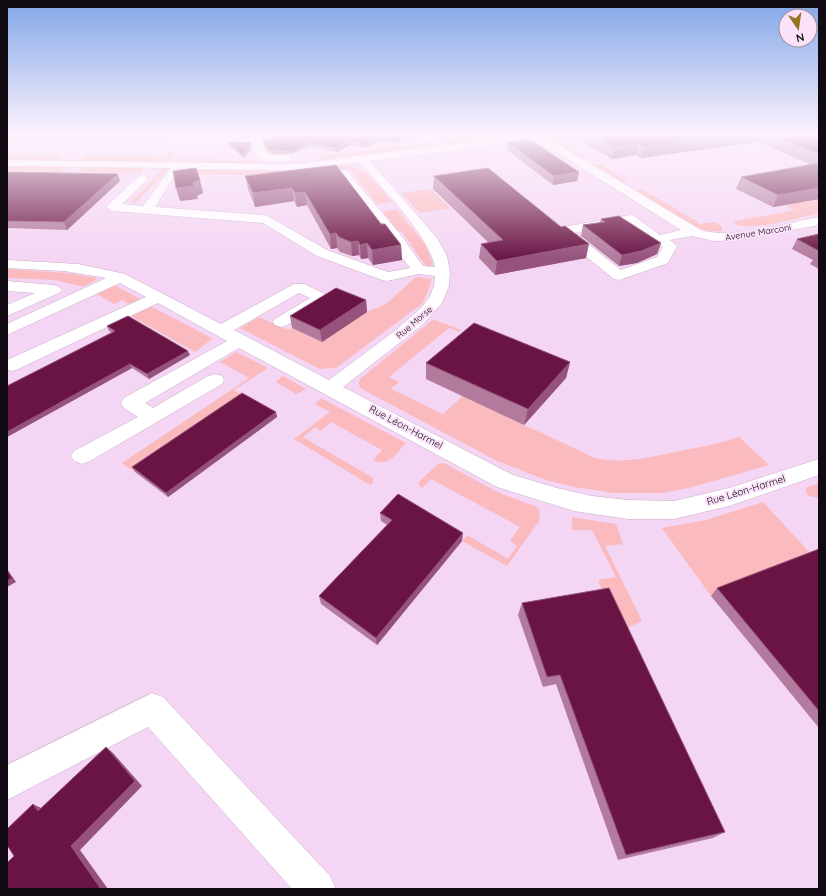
<svg xmlns="http://www.w3.org/2000/svg" width="826" height="896" font-family="Quicksand,sans-serif">
<style>
.built{fill:#f4d5f3}
.green{fill:#fbbabd}
.lines{fill:none;stroke-linecap:round;stroke-linejoin:round}
.minor-casing{stroke:#c9b1c8;stroke-width:1}
.minor{fill:#fff;fill-rule:evenodd}
.wall{fill:#b27b9e}
.shaded-wall{fill:#95527a}
.building{fill:#691443;stroke:#95527a}
.labels{text-anchor:middle;dominant-baseline:central;stroke-width:4;stroke-linejoin:round;paint-order:stroke}
.far-street-label{font-size:9px;fill:#120a12;stroke:#fbe2fa}
.street-label{font-size:10px;fill:#120a12;stroke:#fbe2fa}
</style>
<rect width="100%" height="100%" fill="#fbe2fa"/>
<rect class="built" x="7" y="134" width="812" height="755"/>
<g class="green">
<polygon points="492,136 498,138 449,145 444,141"/>
<polygon points="563,136 568,138 560,142 585,157 579,157 552,139"/>
<polygon points="431,143 436,146 322,160 319,156"/>
<polygon points="170,153 177,153 170,159 163,162 81,160 87,155 166,157"/>
<polygon points="7,154 64,155 58,160 7,159"/>
<polygon points="183,157 190,157 191,159 258,160 256,164 180,162"/>
<polygon points="602,164 606,166 604,167 629,181 619,182 591,165"/>
<path d="M335 165C369 165 372 179 392 202L377 204 350 169 335 171Z"/>
<polygon points="7,166 68,167 61,172 7,170"/>
<polygon points="84,167 146,168 140,173 79,172"/>
<polygon points="164,168 169,169 135,203 130,203"/>
<polygon points="183,169 283,171 294,170 280,176 178,174"/>
<polygon points="431,189 450,208 420,213 402,193"/>
<path d="M643 190 698 222V224L715 222 722 227V231C693 234 657 206 633 191Z"/>
<path d="M819 199V213C802 217 745 234 732 222L794 210 785 205Z"/>
<polygon points="396,209 425,244 433,265 426,266 402,232 398,231 383,212"/>
<polygon points="7,269 67,273 96,278 96,280 85,286 80,286 55,280 7,278"/>
<polygon points="416,277 432,279 423,303 336,368 320,369 240,328 259,317 288,330 292,328 322,342 367,312 386,304"/>
<polygon points="114,285 140,299 129,304 122,300 114,304 95,293"/>
<polygon points="150,306 212,338 212,339 195,352 131,316"/>
<path d="M435 320 461 330 459 332 449 328 389 377 399 382 391 389 443 414 463 396 595 458C623 464 647 458 675 452 696 448 718 444 739 437L769 465 689 488 662 493H614L574 487 546 480 497 461 360 388 359 383 360 379 431 321Z"/>
<polygon points="236,352 268,368 234,390 245,397 135,472 122,463 249,378 220,362"/>
<polygon points="283,376 306,389 296,394 276,382"/>
<path d="M321 398 406 443C395 454 389 468 373 460L382 450 331 422 321 431 315 427 303 437 373 478V482L370 485 294 439 330 412 315 404Z"/>
<polygon points="444,463 497,492 539,508 540,520 507,566 462,541 467,535 508,559 517,546 510,541 520,527 431,479 422,488 418,483 438,464"/>
<polygon points="819,483 819,498 809,496 806,492 806,488"/>
<polygon points="763,502 813,556 711,596 662,528 706,520"/>
<polygon points="572,517 616,524 623,544 605,546 642,621 618,632 598,580 616,577 592,530 572,530"/>
</g>
<g class="lines">
<g class="minor-casing">
<g id="minor">
<polygon points="153,134 254,138 274,134 289,134 288,136 261,142 268,155 288,155 293,158 288,161 265,161 261,160 251,144 193,142 158,137"/>
<polygon points="408,134 422,134 439,138 441,140 436,143 410,136"/>
<path d="M530 134H564L563 136 548 138 701 230C732 240 786 223 819 217V225L734 241H714L692 236 670 240 677 246 668 263 619 280 614 279 558 234 556 231 558 228 630 215 634 216 660 235 681 230 537 140 370 161 437 238 447 256 450 272 449 286 442 303 421 326 343 387 513 475 557 488 592 496 628 500 674 501 729 488 819 459V475L729 506 674 519H628L574 511 497 487 239 348 145 403 153 408 208 376 215 374 222 376 224 380 222 384 90 461 82 464 74 461 71 456 74 451 138 417 124 408 121 403 124 398 227 341 158 303 18 369 12 371 7 369V360L146 297 120 283 7 335V324L106 278 64 271 7 268V260L78 264 125 274 221 324 294 284H304L327 295 330 298 327 301 287 325 281 327 275 325 273 322 275 319 310 298 299 293 234 330 329 380 396 330 421 308 429 298 434 286 435 276 419 274 387 281 382 280 317 256 263 223 112 211 106 207 139 176 143 175 149 178 147 180 122 204 143 206 171 168 7 166V160L296 164ZM360 162C382 189 428 234 435 267L423 266 400 234 346 170H330L324 167 319 170 323 176H339L410 268 388 272 327 250 266 215 155 207 172 180 182 169 296 170ZM628 223 663 247 657 257 621 270 574 233Z"/>
<polygon points="7,281 54,285 59,287 62,290 59,293 7,316 7,305 35,293 7,291"/>
<polygon points="152,693 163,697 330,876 336,889 292,889 148,727 7,800 7,765"/>
</g>
</g>
<use href="#minor" class="minor"/>
</g>
<g class="wall">
<polygon points="214,134 269,134 254,136 216,135"/>
<polygon points="288,134 409,137 394,144 379,141 365,148 351,145 336,152 310,146 290,154 274,154 268,152 263,143 263,140"/>
<polygon points="569,134 819,134 819,199 773,207 736,189 741,177 812,165 757,142 641,158 636,155 612,159"/>
<polygon points="227,142 252,148 244,158 228,145"/>
<polygon points="507,142 579,172 577,181 553,185 507,150"/>
<polygon points="336,165 381,224 401,245 402,260 373,265 368,258 361,259 359,255 352,256 340,252 337,248 331,249 307,205 297,207 294,201 255,207 248,189 245,176"/>
<polygon points="7,172 120,181 67,230 7,228"/>
<polygon points="434,176 586,258 495,275 479,258 481,244 489,243 433,189"/>
<polygon points="601,219 661,243 657,254 637,263 619,266 581,236 583,225 600,222"/>
<polygon points="819,234 819,269 810,264 813,260 792,249 797,239"/>
<polygon points="366,300 367,312 322,342 292,328 290,316"/>
<polygon points="107,326 190,355 149,379 132,368 7,437 7,386 113,333 109,331"/>
<polygon points="570,362 566,378 524,425 426,379 426,363"/>
<polygon points="276,412 277,417 168,497 135,472 132,467"/>
<polygon points="380,513 462,541 377,645 321,604 319,596 387,525 381,521"/>
<polygon points="819,549 819,728 711,596 717,588"/>
<polygon points="522,603 725,832 713,838 618,860 556,684 543,687 518,615"/>
</g>
<g class="shaded-wall">
<polygon points="7,134 18,134 7,140"/>
<polygon points="253,134 269,134 254,136"/>
<polygon points="409,134 409,137 394,144 394,141"/>
<polygon points="462,134 469,134 462,137"/>
<polygon points="743,134 761,134 757,142 641,158 644,147"/>
<polygon points="379,138 379,141 365,148 365,145"/>
<polygon points="350,141 351,145 336,152 335,148"/>
<polygon points="310,142 310,146 290,154 290,151"/>
<polygon points="639,144 636,155 612,159 614,147"/>
<polygon points="251,145 252,148 244,158 243,155"/>
<polygon points="579,172 577,181 553,185 554,176"/>
<polygon points="118,174 120,181 67,230 64,222"/>
<polygon points="200,180 203,193 197,196 198,199 180,201 176,188"/>
<polygon points="292,188 294,201 255,207 253,193"/>
<polygon points="819,188 819,199 773,207 778,195"/>
<polygon points="305,192 307,205 297,207 295,193"/>
<polygon points="336,233 337,248 331,249 330,234"/>
<polygon points="358,241 359,255 352,256 351,242"/>
<polygon points="367,243 368,258 361,259 360,245"/>
<polygon points="661,243 657,254 637,263 619,266 622,255"/>
<polygon points="589,244 586,258 495,275 497,261"/>
<polygon points="401,245 402,260 373,265 372,250"/>
<polygon points="366,300 367,312 322,342 320,330"/>
<polygon points="188,351 190,355 149,379 147,374"/>
<polygon points="570,362 566,378 524,425 528,409"/>
<polygon points="130,364 132,368 7,437 7,432"/>
<polygon points="276,412 277,417 168,497 166,493"/>
<polygon points="463,533 462,541 377,645 376,638"/>
<polygon points="7,569 16,582 7,587"/>
<polygon points="106,747 113,753 142,786 80,850 108,889 101,889 71,846"/>
<polygon points="33,804 43,809 38,811"/>
</g>
<g class="building">
<polygon points="288,134 409,134 394,141 379,138 365,145 350,141 335,148 310,142 290,151 273,150 268,149 263,140"/>
<polygon points="589,134 743,134 644,147 639,144 614,147"/>
<polygon points="768,134 819,134 819,154"/>
<polygon points="529,139 579,172 554,176 507,142"/>
<polygon points="227,142 250,142 251,145 243,155"/>
<polygon points="819,163 819,188 778,195 741,177"/>
<polygon points="336,165 381,224 385,224 401,245 372,250 367,243 360,245 358,241 351,242 339,237 336,233 330,234 305,192 295,193 292,188 253,193 245,176"/>
<polygon points="196,168 200,180 193,183 194,186 176,188 173,171"/>
<polygon points="488,168 561,227 565,226 589,244 497,261 481,244 503,240 434,176"/>
<polygon points="7,172 118,174 64,222 7,221"/>
<polygon points="619,216 661,243 641,251 622,255 583,225 605,222 601,219"/>
<polygon points="819,234 819,251 797,239"/>
<polygon points="336,288 366,300 320,330 290,316"/>
<polygon points="128,316 188,351 147,374 130,364 7,432 7,386 115,331 107,326"/>
<polygon points="474,323 570,362 528,409 426,363"/>
<polygon points="242,393 276,412 166,493 132,467"/>
<polygon points="398,494 463,533 376,638 319,596 392,520 380,513"/>
<polygon points="819,549 819,711 717,588"/>
<polygon points="7,570 12,578 7,581"/>
<polygon points="609,588 725,832 626,855 560,675 547,677 522,603"/>
<polygon points="106,747 135,781 71,846 101,889 7,889 7,863 14,856 7,845 7,829 33,804 38,811"/>
</g>
<linearGradient id="sky" x2="0" y2="1"><stop stop-color="#82a7e8"/><stop offset="0.52" stop-color="#fdf2fd"/><stop offset="1" stop-color="#fdf2fd" stop-opacity="0"/></linearGradient>
<rect width="826" height="259" fill="url(#sky)"/>
<g class="labels">
<g class="far-street-label">
<text transform="translate(758 232) rotate(-9)">Avenue Marconi</text>
<text transform="translate(414 322) rotate(-41)">Rue Morse</text>
</g>
<g class="street-label">
<text transform="translate(406 427) rotate(28)">Rue Léon-Harmel</text>
<text transform="translate(746 490) rotate(-17)">Rue Léon-Harmel</text>
</g>
</g>
<rect width="826" height="896" fill="none" stroke="#120a12" stroke-width="16"/>
<g transform="translate(798 28) rotate(167)"><circle r="19" fill="#fbe2fa" stroke="#9e8c9d"/>
<path d="M0-3L7 15L0 10L-7 15Z" fill="#92751c"/>
<text y="-6" font-size="11" font-weight="bold" text-anchor="middle" fill="#120a12">N</text>
</g>
</svg>
